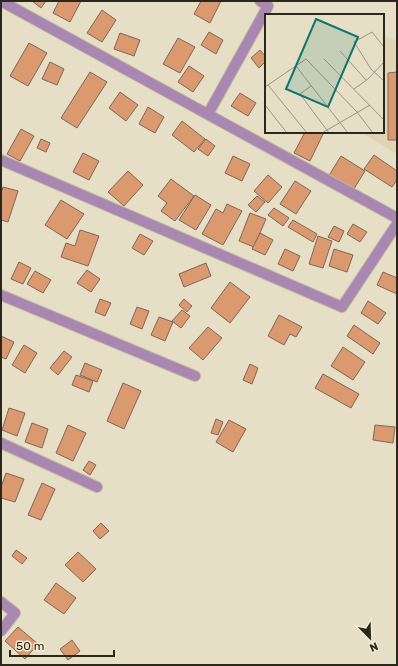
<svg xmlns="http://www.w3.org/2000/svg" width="398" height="666" font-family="Rubik,sans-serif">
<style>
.built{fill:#dfd5b4}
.building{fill:#db996f;stroke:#7d685a}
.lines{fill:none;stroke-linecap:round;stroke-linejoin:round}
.minor-casing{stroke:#c0b9a4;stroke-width:12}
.minor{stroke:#a887b0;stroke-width:10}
.inset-road{fill:none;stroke:#9b9582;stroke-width:1}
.view{fill:#0f766e;fill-opacity:0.15;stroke:#0f766e;stroke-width:2}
.inset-edge{fill:none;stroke:#2a271e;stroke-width:2}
</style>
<rect width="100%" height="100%" fill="#e6dec5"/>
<polygon class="built" points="383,35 397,41 397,154 360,132 383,132"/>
<g class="building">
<polygon points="32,1 46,1 41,8"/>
<polygon points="59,1 81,1 70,22 53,13"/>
<polygon points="201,1 221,1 210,23 194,14"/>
<polygon points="102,10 116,20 102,42 87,33"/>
<polygon points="209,32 223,40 216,54 201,45"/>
<polygon points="120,33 140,40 134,56 114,49"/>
<polygon points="178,38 195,47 180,73 163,64"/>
<polygon points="29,43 47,53 28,86 10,76"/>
<polygon points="260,50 266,57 266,61 259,68 251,58"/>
<polygon points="50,62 64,69 57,85 42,79"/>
<polygon points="189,66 204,76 193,92 178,82"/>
<polygon points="90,72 107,82 77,128 61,118"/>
<polygon points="397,72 397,140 388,140 388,73"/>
<polygon points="120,92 138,105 126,121 109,108"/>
<polygon points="240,93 256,103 248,116 231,106"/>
<polygon points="148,107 164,117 155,133 139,124"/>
<polygon points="182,121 205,139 194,152 172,135"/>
<polygon points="21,129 34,136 20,161 7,154"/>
<polygon points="305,132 324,132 310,161 294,153"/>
<polygon points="41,139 50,143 46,152 37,148"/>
<polygon points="206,139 215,146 208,156 198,149"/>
<polygon points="83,153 99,161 89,180 73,172"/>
<polygon points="374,155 397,171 397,180 392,187 364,169"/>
<polygon points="233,156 250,164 242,181 225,173"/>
<polygon points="341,156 365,171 352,192 328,177"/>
<polygon points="128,171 143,185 124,206 108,192"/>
<polygon points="268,175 282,187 268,203 254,191"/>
<polygon points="171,179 194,196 175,221 161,211 167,203 158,196"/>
<polygon points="295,181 311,191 296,214 280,204"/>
<polygon points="3,187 18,191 8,222 1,220 1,193"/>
<polygon points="195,195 211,205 196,230 179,220"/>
<polygon points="257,196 265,202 256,212 248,205"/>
<polygon points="61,200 84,214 67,239 45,225"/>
<polygon points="227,204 242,211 223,245 202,234 216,209 223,213"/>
<polygon points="274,208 289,218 283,226 268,215"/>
<polygon points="250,213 266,219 254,247 239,241"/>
<polygon points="293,220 317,234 313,242 288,227"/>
<polygon points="353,224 367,232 360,242 347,234"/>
<polygon points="334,226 344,231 339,242 328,237"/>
<polygon points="80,230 99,236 88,266 61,257 66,243 75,246"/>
<polygon points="260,233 273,240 265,255 252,249"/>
<polygon points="140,234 153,241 144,255 132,248"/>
<polygon points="318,236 332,241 323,268 309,264"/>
<polygon points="285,249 300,256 293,271 278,264"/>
<polygon points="334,249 353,255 347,272 329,266"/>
<polygon points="19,262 31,268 23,284 11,279"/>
<polygon points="206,263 211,276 184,287 179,274"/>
<polygon points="87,270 100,279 91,292 77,283"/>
<polygon points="35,271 51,280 43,293 27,284"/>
<polygon points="383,272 397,278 397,294 377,285"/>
<polygon points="230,282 250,297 230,323 211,308"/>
<polygon points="100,299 111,303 105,316 95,312"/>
<polygon points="184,299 192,306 187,312 179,305"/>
<polygon points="368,301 386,313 378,324 361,313"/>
<polygon points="137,307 149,311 142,329 130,324"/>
<polygon points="182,310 190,316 181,328 172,321"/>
<polygon points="279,315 302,327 296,337 290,334 284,345 268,336"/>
<polygon points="159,317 173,322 165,341 151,335"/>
<polygon points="354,325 380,343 373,354 347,336"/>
<polygon points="208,327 222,338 203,360 189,348"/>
<polygon points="1,336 14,342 6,359 1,357"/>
<polygon points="24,345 37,353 25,373 12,365"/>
<polygon points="343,347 365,362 353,380 331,366"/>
<polygon points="64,351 72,357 58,375 50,368"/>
<polygon points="85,363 102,370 97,382 80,375"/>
<polygon points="250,364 258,368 252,384 243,380"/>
<polygon points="323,374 359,394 351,408 315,388"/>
<polygon points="76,375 93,381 89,392 72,385"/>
<polygon points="123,383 141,391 124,429 107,421"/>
<polygon points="9,408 25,413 17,436 2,430"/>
<polygon points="216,419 223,422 218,435 211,433"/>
<polygon points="229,420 246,429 233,452 216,442"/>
<polygon points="32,423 48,429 42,448 25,442"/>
<polygon points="68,425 86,433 73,461 56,453"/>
<polygon points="375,425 395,427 393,443 373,440"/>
<polygon points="89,461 96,465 90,475 83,470"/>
<polygon points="6,473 24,479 15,502 1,498 1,487"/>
<polygon points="42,483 55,489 41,520 28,515"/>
<polygon points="101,523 109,531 100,539 93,531"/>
<polygon points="16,550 27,558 22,564 12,556"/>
<polygon points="78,552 96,569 83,582 65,565"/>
<polygon points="56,583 76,598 64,614 44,600"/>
<polygon points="18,627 38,644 25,659 5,641"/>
<polygon points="72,640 80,651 68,660 60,649"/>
</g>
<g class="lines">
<g class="minor-casing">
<g id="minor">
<polyline points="1,1 397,218"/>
<polyline points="208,114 268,6 260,1"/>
<polyline points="1,160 342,307 397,224"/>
<polyline points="1,295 195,376"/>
<polyline points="1,443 97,487"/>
<polyline points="1,602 15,613 1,631"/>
</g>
</g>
<use href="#minor" class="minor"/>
</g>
<g transform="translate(265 14)">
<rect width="119" height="119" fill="#e6dec5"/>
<path class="inset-road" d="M119 33 107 18 89 28 106 55 119 67M75 37 101 66M59 45 119 106M31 52 83 119M3 71 42 119M46 72 35 80 64 119M0 73 41 45 92 98 108 119M89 75 103 65 119 48M0 91 22 119M57 119 105 91"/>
<path class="view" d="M51 5 93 23 63 93 21 75Z"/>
<rect width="119" height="119" class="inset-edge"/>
</g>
<rect width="398" height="666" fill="none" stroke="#2a271e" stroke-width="4"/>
<g transform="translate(370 638) rotate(157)" stroke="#f3ebd2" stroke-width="3" paint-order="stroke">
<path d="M0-3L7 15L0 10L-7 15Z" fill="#2a271e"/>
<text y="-6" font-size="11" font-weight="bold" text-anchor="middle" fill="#2a271e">N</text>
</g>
<path d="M10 650v6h104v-6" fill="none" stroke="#2a271e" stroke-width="2"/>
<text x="16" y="650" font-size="12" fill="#2a271e" stroke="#f3ebd2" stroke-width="3" paint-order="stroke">50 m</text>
</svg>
